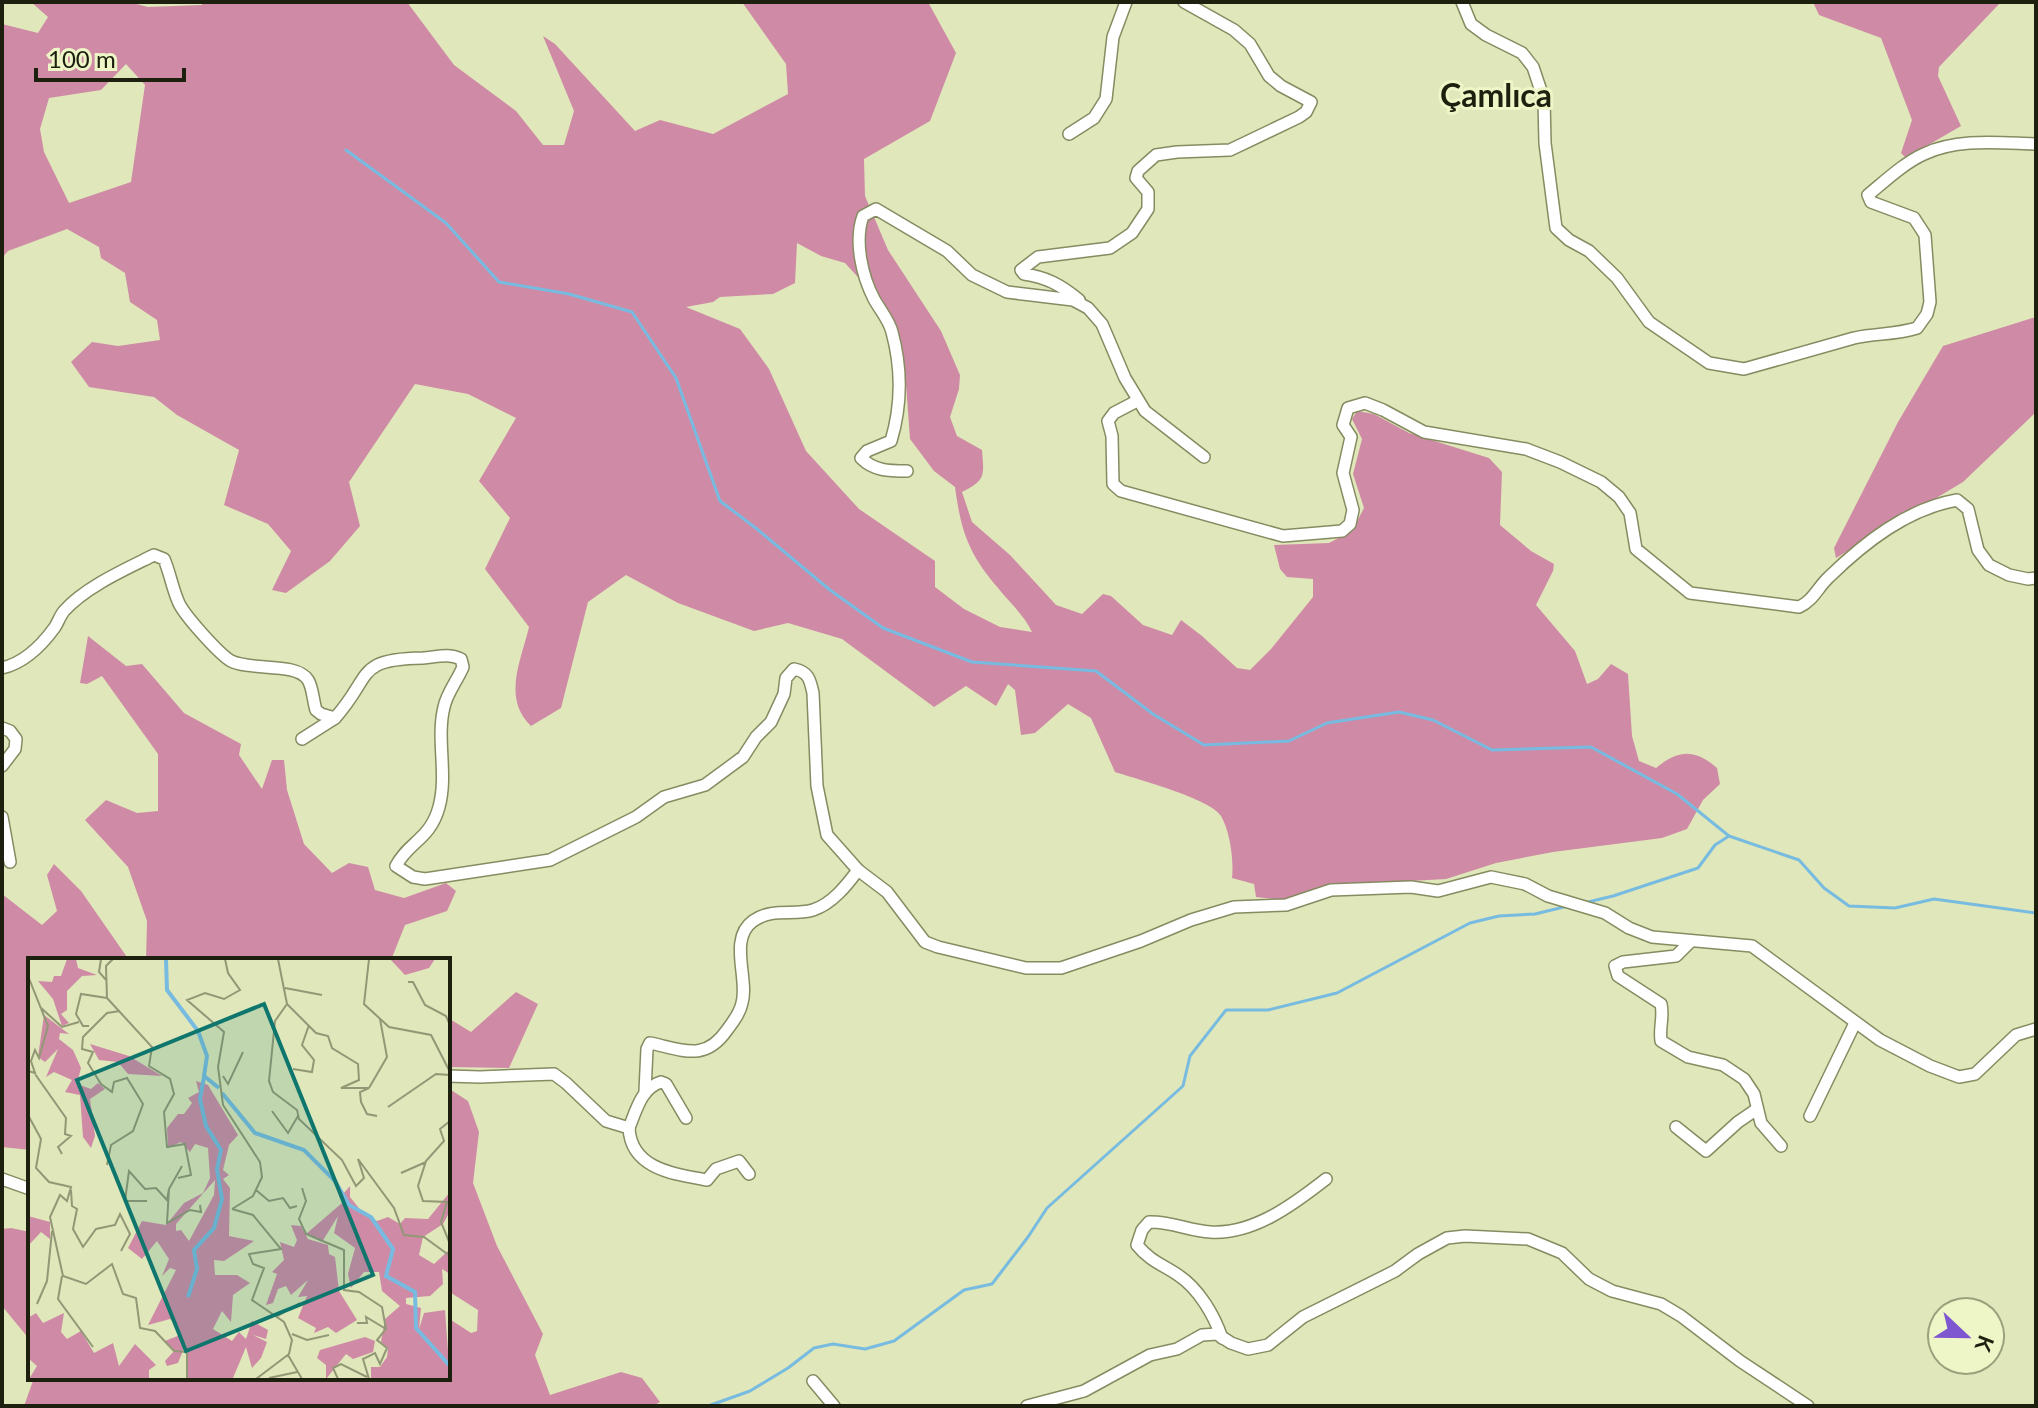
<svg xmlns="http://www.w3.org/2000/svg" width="2038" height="1408" font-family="Lato,sans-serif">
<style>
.forest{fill:#cf8ba6;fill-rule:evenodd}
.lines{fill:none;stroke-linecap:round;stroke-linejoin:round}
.stream{stroke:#77bbe1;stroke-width:3}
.minor-casing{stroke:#868b61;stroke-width:14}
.minor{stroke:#fff;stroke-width:11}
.labels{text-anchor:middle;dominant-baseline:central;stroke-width:6;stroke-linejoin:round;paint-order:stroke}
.district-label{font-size:32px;font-weight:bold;fill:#1e200f;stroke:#eef5c7}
.inset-river{fill:none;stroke:#77bbe1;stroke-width:4}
.inset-road{fill:none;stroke:#929776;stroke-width:2}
.view{fill:#0f766e;fill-opacity:0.15;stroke:#0f766e;stroke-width:4}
.inset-edge{fill:none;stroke:#1e200f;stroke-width:4}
</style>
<rect width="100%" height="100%" fill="#e0e7ba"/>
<g class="forest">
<path d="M31 2H129L148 7 201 5 206 2H407L454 65 516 111 543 145H564L574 111 543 36 555 44 635 131 660 120 713 134 788 94 786 64 742 2H928L956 53 930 121 864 159 865 196 888 250 941 331 960 375 959 389 950 417 957 436 982 450C984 476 986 480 962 492L972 522 1010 555 1056 605 1082 614 1103 594 1111 596 1143 625 1172 635 1181 620 1202 636 1237 668 1250 670 1271 649 1313 597V579L1287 577 1280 569 1274 545 1329 543 1352 531 1364 508 1353 474 1362 439 1352 419 1357 411 1374 414 1409 433 1489 458 1502 472 1500 525 1531 551 1554 564 1553 571 1536 605 1575 651 1587 684 1598 679 1611 664 1628 674 1632 736 1639 761 1656 768C1679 749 1695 749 1717 768L1720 784 1703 800 1687 829 1662 838 1553 852 1496 863 1446 879 1322 886 1283 900 1256 897 1254 884 1232 878C1234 861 1230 831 1221 816 1211 799 1137 779 1115 772L1091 718 1068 704 1035 733 1021 735 1015 690 1008 684 996 706 966 686 934 707 842 639 788 623 754 631 678 603 626 575 588 602 561 708 531 726C502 698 521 661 529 627L485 569 510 518 479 481 516 418 468 394 415 384 349 482 360 526 330 561 286 593 272 590 291 551 268 524 224 505 239 450 177 415 154 397 89 387 71 362 92 342 118 346 160 340 157 320 130 302 125 273 101 258 99 247 67 229 8 251 2 258V24L38 33 48 17ZM126 64 145 85 131 182 69 203 44 152 40 129 49 98 101 90ZM797 243 821 256 845 263 889 311 898 331 905 370 910 439 934 471 955 487C961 531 968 553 998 588 1010 603 1024 615 1032 632L1000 627 964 609 935 587V561L859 509 806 451 769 369 740 329 686 307 713 302 720 297 773 294 795 283Z"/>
<polygon points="1813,2 2001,2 1939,67 1938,76 1961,126 1906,158 1901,153 1912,120 1881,38 1819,15"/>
<polygon points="2036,317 2036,412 1963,482 1836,558 1834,548 1898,422 1943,346"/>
<polygon points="88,636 126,666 142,664 184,713 241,744 239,755 262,789 272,760 284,760 287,790 304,844 332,873 349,863 368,867 375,890 404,898 446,883 456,891 447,911 405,925 391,960 146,960 147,921 128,867 85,820 106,800 137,813 158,811 158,754 102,676 87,684 80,683"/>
<polygon points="54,864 81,891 129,960 30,960 30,1150 2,1147 2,894 42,925 57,911 47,875"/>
<polygon points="516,992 538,1004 509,1068 448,1067 448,1018 471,1032"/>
<polygon points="448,1088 468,1101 479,1132 473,1183 497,1246 543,1334 535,1355 550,1395 621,1372 642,1378 660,1402 653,1406 24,1406 34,1378 448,1378 448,1318 471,1333 477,1331 478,1310 448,1291"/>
<polygon points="11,1228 30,1232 30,1340 2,1306 2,1229"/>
</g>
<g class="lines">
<g class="stream">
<polyline points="346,150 446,223 499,282 569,294 632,312 676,378 720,501 757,529 830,590 883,628 972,662 1096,671 1153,714 1204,745 1289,741 1327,723 1399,712 1433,720 1492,750 1591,747 1677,794 1729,836"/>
<polyline points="1584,903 1613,896 1698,868 1715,845 1729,836 1799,860 1824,888 1849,906 1895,908 1934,899 2036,913"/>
<polyline points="708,1406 750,1391 788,1368 814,1348 833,1344 865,1349 894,1341 964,1290 992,1284 1028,1237 1047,1208 1183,1086 1190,1056 1226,1010 1268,1010 1337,993 1470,923 1499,916 1535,914 1568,906"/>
</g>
<g class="minor-casing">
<g id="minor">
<path d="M1462 2 1471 24 1486 35 1522 53 1533 67 1544 100 1545 143 1556 228 1569 240 1589 251 1617 278 1649 322 1709 363 1744 369 1854 338C1877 333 1894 335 1917 328L1927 314 1930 302 1925 235 1914 218 1871 202 1868 195C1885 181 1904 163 1924 154 1958 138 1999 143 2036 144"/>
<polyline points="1069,134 1094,118 1106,99 1113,37 1126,2"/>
<path d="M1079 300C1061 285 1046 277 1024 274L1021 270 1038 257 1110 248 1132 233 1148 209V192L1136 178 1138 171 1156 155 1177 152 1230 150 1299 117 1306 112 1311 102 1281 86 1269 76 1250 44 1234 30 1184 2"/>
<path d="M1137 401 1114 413 1108 421 1112 436 1113 484 1121 491 1283 536 1342 531 1350 524 1353 510 1343 473 1351 437 1343 425 1348 408 1365 403 1383 410 1424 432 1526 449 1560 462 1601 482 1619 497 1630 513 1636 549 1690 593 1799 607C1813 601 1818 587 1829 577 1865 542 1907 509 1957 500L1968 509 1978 550 1989 565 2009 575 2028 579 2036 578"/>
<path d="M907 471C889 471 874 471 861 458L867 451 891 441C902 404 902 369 892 332 889 320 880 310 874 299 862 276 854 241 863 216L876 209 947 251 972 275 1007 292 1073 300 1088 308 1102 324 1125 378 1145 411 1204 457"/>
<path d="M2 668C24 663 42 645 55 627 58 622 60 616 64 611 85 587 126 569 154 555L164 559C170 573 172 587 178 601 182 613 219 654 231 661 251 671 297 662 308 680 313 688 313 701 316 710L321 714 335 718C373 676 354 659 423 658 437 657 448 653 461 659L463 667C457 681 447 693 444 707 436 739 448 774 439 807 430 840 408 842 396 866L413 877 425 879 550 860 636 817 664 797 705 785 743 757 756 737 771 722 784 694 786 678 794 669C809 672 810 680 813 693L817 786 827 835 858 870 887 892 925 942 938 947 1026 968H1061L1141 941 1191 920 1234 907 1286 905 1331 890 1411 887 1438 891 1491 877 1525 884 1548 896 1605 913 1629 928 1652 937 1752 946 1880 1040 1930 1066 1959 1077 1975 1074 2016 1035 2036 1029"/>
<polyline points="2,728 10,731 16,739 15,749 2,766"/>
<polyline points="302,739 335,718"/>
<polyline points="2,817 10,862"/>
<path d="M1691 941 1676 956 1623 962 1615 966 1618 976 1661 1004C1664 1017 1659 1027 1661 1041L1688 1057 1723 1065 1744 1079 1754 1094 1761 1123 1781 1146"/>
<path d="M448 1076 480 1077 554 1074 566 1083 606 1121 629 1128C631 1169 674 1174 707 1180L716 1169 739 1161 749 1174"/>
<path d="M645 1091 647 1049 650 1043C683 1050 705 1062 727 1030 733 1022 740 1013 742 1003 749 979 728 939 753 921 773 907 793 916 813 910 832 904 847 885 858 870"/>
<polyline points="1810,1116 1855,1023"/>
<polyline points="1676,1127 1706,1151 1738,1122 1757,1109"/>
<path d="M629 1128C636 1111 641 1088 661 1082L666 1084 686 1118"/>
<polyline points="2,1179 30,1189"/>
<path d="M1222 1338C1214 1315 1199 1289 1178 1275 1162 1264 1151 1262 1137 1245L1142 1230 1149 1222C1170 1221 1190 1231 1210 1232 1253 1235 1294 1204 1326 1179"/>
<polyline points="813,1381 834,1406"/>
<polyline points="1027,1406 1084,1391 1150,1355 1177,1349 1202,1335 1217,1334 1231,1343 1248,1349 1268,1345 1303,1317 1395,1271 1418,1254 1447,1238 1465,1236 1528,1239 1562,1253 1589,1279 1612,1291 1661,1304 1681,1316 1740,1361 1808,1406"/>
</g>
</g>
<use href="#minor" class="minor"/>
</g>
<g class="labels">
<g class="district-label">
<text x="1496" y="94">Çamlıca</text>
</g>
</g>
<g transform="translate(28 958)">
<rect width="422" height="422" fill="#e0e7ba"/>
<path d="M39 1H48L50 10 69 17 54 18 39 33V52L33 56 41 65 34 68 25 41 10 23 24 24 26 18H33ZM362 1H407L401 10 377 17ZM16 57 41 76 32 75 31 81 45 92 53 110 49 126 63 131 70 125 77 131 62 141 67 178 63 190 55 179 52 137 37 134 44 122 26 114 18 119 30 91 17 104 10 99ZM62 86 101 98 134 118 100 116 90 104 71 102ZM168 123 180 127 210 177 201 187 195 212 201 217 195 221 202 230 201 278 226 283 196 303 186 302 187 317H209L222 325 205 337 203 364 194 353 185 371 204 383 211 374 218 381 224 363 240 372 238 381 225 377 239 384 233 400 224 410 218 389 205 420 199 421H160L158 385 150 405 139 408 137 403 146 393 137 383 152 377 148 366 142 361 120 367 148 312 142 310 134 318 141 301 129 283 114 301 100 290 114 263 138 267 156 245 175 235 182 220 180 190 167 186 162 194 153 184 140 190 139 170 150 156H156L164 145 160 140 171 134ZM187 222 186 237 161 283 153 272 148 273V266ZM322 228V239L334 254 349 263 360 259 372 266 377 260 400 261 422 234V253L415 266 395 279 391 297 406 306 422 291V316L414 311 415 326 402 338 378 340V346L393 350 391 371 396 355 417 352 422 421H343V409H352L359 399 360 390 353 384 357 361 372 348 354 333 351 314H336L323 330 320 316 327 290 306 275 310 258 294 284 278 276 314 245 309 230 315 236ZM0 258 22 264V281L13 274 0 288ZM263 267 273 268 280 281 300 287 301 296 307 299 311 333 329 362 308 375 300 369 286 375 288 370 270 360 279 338 270 339 280 322 263 337 258 328 250 331 245 345 238 347 249 316 244 314 256 302 252 284 266 289 269 282ZM8 355 15 365 36 355 33 374 39 381 53 373 66 395 85 385 91 408 107 386 128 407 121 412V421H1L9 408 0 400V360ZM337 379 347 383 345 394 325 401 318 396 298 421V407L289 400 292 392Z" fill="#cf8ba6" fill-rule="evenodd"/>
<path class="inset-river" d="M138 2 139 32 170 73 179 98 176 118 191 130M194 135 227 175 276 192 307 223 321 247 343 259 365 291 358 318 387 334 388 370 422 408M160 339 169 311 166 292 186 270 194 241 189 211 193 192 178 168 172 141 176 119"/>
<path class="inset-road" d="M73 1 71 14 79 23M85 1 78 8 79 40 124 89 121 108 142 121 146 136 136 154 139 189 157 186 163 217 150 220M197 1 200 15 212 32 196 41 177 35 159 42 196 74 190 109 195 147 232 204 234 219 225 238 204 251M250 1 259 46 288 75 300 78 304 90 330 106 331 122 313 130H341L332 134 333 144 339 156 349 158M341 1 336 46 361 69 403 77 422 114M0 18 20 68 11 100 7 92 3 103 7 115 0 113M380 24H385L397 47 418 58 422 67M257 30 294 37M259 46 247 63 241 123 245 134 269 152 271 161 314 202 328 228 336 220 330 201 366 250 376 277 396 279 422 298M12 49 34 69 51 64M61 68H55L48 56 53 36 79 40M265 111 284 114 286 102 274 87 281 67M7 116 38 160 37 176 43 178 30 189 34 196M195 118 200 126 215 94M341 130 359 99 352 61M360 149 408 116 422 117M244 153 260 175 270 158M0 157 13 181 8 210 21 224 43 229 39 243 32 237 22 259 35 318 58 326 84 306 95 336 108 340 112 370 127 373 146 393 159 394V421M422 163 412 171 416 183 398 203 390 228 395 243 419 244 413 264 422 286M79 207 83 187 105 173 115 146 99 120 86 124 84 134 73 126 60 105 65 94 54 91 55 79 79 55 92 53M154 208 141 231 139 265 162 252 173 254 172 247M373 215 398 204M274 230 278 243 271 261 278 276 316 292V332L331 334 354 349 358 371 349 382 359 390 352 406 347 395 335 401 341 421M43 232 44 248 49 251 45 271 55 289 68 271 87 267 92 256 102 276 93 293M228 232 241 243 255 240 262 250 269 248M119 243H97L101 213 117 231 128 230 139 242 141 231M204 251 225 257 253 291 221 296 225 306 236 310 224 342 256 364 264 382 261 396 228 421M34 318 30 341 65 389M9 346 19 323 24 273M248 359 272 345M329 365H339L338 359 358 371M264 376 279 382 301 377M260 397 274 421M241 420 269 414M310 421 305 410 313 406 339 419"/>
<path class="view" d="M236 46 345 317 158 393 49 122Z"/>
<rect width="422" height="422" class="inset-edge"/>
</g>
<rect width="2038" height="1408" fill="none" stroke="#1e200f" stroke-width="8"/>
<g transform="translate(1966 1336) rotate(112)"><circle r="38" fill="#eef5c7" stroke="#9ba07d" stroke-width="2"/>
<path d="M0-6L14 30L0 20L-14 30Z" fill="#7d56d0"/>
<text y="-12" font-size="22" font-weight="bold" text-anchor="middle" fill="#1e200f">K</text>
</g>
<path d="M36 68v12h148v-12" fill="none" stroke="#1e200f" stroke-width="4"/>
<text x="48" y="68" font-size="24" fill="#1e200f" stroke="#eef5c7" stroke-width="6" paint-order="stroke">100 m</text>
</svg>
